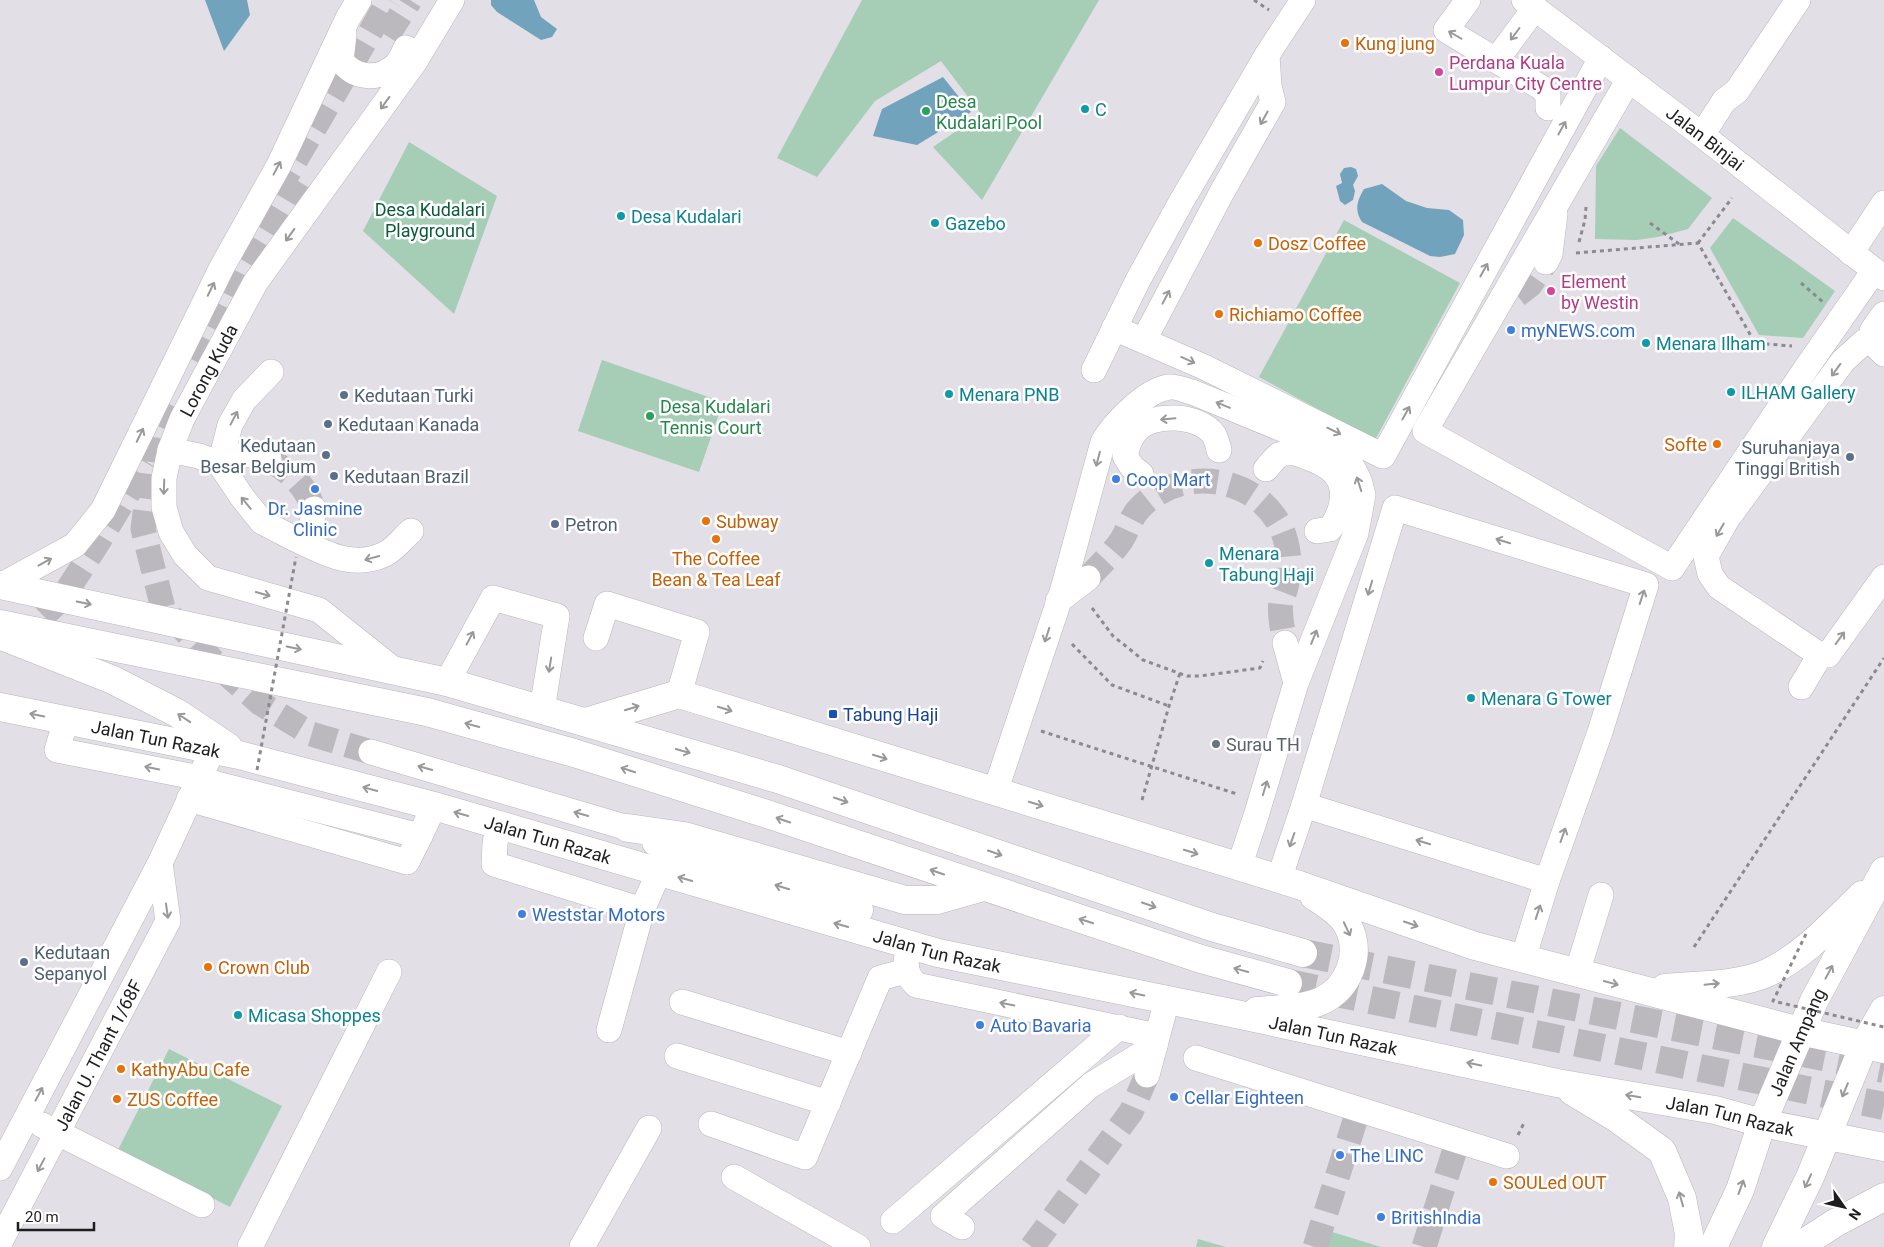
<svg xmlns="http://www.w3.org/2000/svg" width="1884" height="1247" font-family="Roboto,sans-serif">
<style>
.green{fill:#a6cdb5}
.water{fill:#72a3bc}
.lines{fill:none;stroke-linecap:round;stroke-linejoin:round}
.minor-tunnel{stroke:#bbb8be;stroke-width:25;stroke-dasharray:25 12;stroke-linecap:butt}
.major-tunnel{stroke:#bbb8be;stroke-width:28;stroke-dasharray:28 14;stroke-linecap:butt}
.minor-casing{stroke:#b9b6bc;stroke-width:26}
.major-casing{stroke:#b9b6bc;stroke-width:29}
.path{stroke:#8d8a8f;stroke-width:3;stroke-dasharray:4 4;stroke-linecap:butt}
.minor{stroke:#fff;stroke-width:25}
.major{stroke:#fff;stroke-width:28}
.path-bridge{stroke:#8d8a8f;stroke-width:3;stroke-dasharray:4 4;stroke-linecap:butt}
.oneway{stroke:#9a999a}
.food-dot{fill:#e8710a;stroke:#fff;stroke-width:2}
.hotel-dot{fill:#d1479c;stroke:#fff;stroke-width:2}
.culture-dot{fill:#0f9aa8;stroke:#fff;stroke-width:2}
.leisure-dot{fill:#2e9e5b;stroke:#fff;stroke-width:2}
.shop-dot{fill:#3f7fe0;stroke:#fff;stroke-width:2}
.service-dot{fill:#5c6f8a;stroke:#fff;stroke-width:2}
.transit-dot{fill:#1a4fb4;stroke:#fff;stroke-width:2}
.worship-dot{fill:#6b7280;stroke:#fff;stroke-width:2}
.labels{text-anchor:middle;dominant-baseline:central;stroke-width:5;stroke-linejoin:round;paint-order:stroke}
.food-label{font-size:18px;fill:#c56008;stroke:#fff;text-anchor:start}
.hotel-label{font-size:18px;fill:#b23c85;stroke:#fff;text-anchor:start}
.leisure-label{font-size:18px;fill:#27864d;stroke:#fff;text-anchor:start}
.culture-label{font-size:18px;fill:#0d838f;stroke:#fff;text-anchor:start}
.street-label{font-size:18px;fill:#1e1d1f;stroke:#fff}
.park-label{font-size:18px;fill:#095c38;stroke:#fff}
.shop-label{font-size:18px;fill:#366cbe;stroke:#fff;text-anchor:start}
.service-label{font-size:18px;fill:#4e5e75;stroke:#fff;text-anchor:start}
.transit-label{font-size:18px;fill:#164399;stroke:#fff;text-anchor:start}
.worship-label{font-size:18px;fill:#5b616d;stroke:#fff;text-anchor:start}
</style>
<rect width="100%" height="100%" fill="#e2dfe6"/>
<g class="green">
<polygon points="862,0 1099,0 982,200 933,147 981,114 941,61 875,101 817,177 777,158"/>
<polygon points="1620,128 1712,198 1688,229 1658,237 1637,240 1595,239 1596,166"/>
<polygon points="409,142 497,196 454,314 363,231"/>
<polygon points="1733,218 1835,291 1803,338 1759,335 1710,248"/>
<polygon points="1344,220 1460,283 1375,440 1259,377"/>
<polygon points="602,360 723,402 699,472 578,431"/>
<polygon points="169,1049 282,1106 230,1207 118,1150"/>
<polygon points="1329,1231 1381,1247 1324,1247"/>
<polygon points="1198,1239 1226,1247 1196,1247"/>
</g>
<g class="water">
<polygon points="205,0 247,0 250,15 224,51"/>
<polygon points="491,0 534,0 541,17 557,29 552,37 541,40 497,12 491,5"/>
<polygon points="943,77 971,112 917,145 873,136 882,109"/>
<polygon points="1351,167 1356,169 1358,176 1353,185 1355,191 1353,200 1345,205 1340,201 1336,186 1342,183 1340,174 1344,168"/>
<path d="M1382 184 1406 201 1427 208 1449 210 1463 220 1464 235 1455 254 1440 257 1430 256 1362 222C1354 210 1357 201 1364 189Z"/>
</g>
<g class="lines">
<g class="minor-tunnel">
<polyline points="387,36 410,0"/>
<polyline points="277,192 389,0"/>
<polyline points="1517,295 1530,285 1546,262"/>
<polyline points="199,363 245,270 298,181"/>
<polyline points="167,403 156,425 143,529 163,608 220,668 260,703 311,734 371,752"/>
<path d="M269 459C292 474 304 484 314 509"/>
<path d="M1088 578C1099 566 1112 554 1121 541 1127 532 1130 520 1137 511 1163 481 1205 473 1241 489 1262 498 1281 519 1286 542 1290 557 1290 573 1286 587 1285 592 1282 597 1281 602 1279 614 1283 631 1285 643"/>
<polyline points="14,638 34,625 63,597 99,541 147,462"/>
<polyline points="1032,1247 1131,1112 1147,1075"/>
<polyline points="1315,1247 1359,1108"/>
<polyline points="1424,1247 1458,1140"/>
</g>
<g class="major-tunnel">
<polyline points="1303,953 1884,1069"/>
<polyline points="1288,983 1884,1106"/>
</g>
<g class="minor-casing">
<g id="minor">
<polyline points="1468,0 1446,30 1542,88 1548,95 1548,108"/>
<path id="s1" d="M1524 0 1702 135 1884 278"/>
<path d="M344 35 341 60C354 79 379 81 396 65 401 60 403 53 406 48"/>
<polyline points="1497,59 1535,8"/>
<polyline points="1629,79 1425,431 1672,568 1807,367 1874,271"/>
<polyline points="1702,135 1724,101 1737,91 1798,0"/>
<polyline points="1851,253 1884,203"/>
<polyline points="1546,262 1550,254 1555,214"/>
<polyline points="1884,314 1872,331 1873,343 1884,354"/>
<polyline points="1114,328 1204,367 1383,456 1601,58"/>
<polyline points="1144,340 1222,192 1273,102 1269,86 1267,55"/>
<polyline points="1873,343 1864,342 1843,361 1727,519 1706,556 1710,574 1719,587 1820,655 1828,655 1884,577"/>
<polyline points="1094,370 1138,280 1181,202 1267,55 1303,0"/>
<polyline points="170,450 199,456 220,464 230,425 244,400 271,372"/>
<polyline points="269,459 246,454 220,464 242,497 262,522 293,538 311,531 314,509"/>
<path d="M1266 469C1270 465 1274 458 1279 455 1290 450 1299 454 1309 458 1317 461 1324 464 1330 469 1350 484 1343 512 1330 529L1317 531"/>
<path d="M1141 474 1132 467 1125 456C1127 447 1129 439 1136 431 1152 412 1199 414 1214 435 1216 439 1218 445 1219 450"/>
<path d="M293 538C323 552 352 570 385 554 394 550 403 538 411 531"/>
<polyline points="2,585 75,545 103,510 222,267 279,165 348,18 359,0"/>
<polyline points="1058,601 1088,578"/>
<polyline points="596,638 607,604 697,632 679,694"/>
<polyline points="1285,643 1296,683"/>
<path id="s2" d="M393 669 319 610 208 578 185 555 171 532 164 507V478L170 450 182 419 255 283 414 63 452 0"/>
<polyline points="447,682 493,598 557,616 542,710"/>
<polyline points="1801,687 1820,655"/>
<polyline points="66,720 57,750 200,778 217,784 420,836 434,806"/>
<polyline points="371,752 628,828"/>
<path d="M995 792 1063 589 1103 442C1114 423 1146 390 1169 387 1176 386 1186 391 1192 392L1326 447 1353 468 1359 480 1363 495 1356 533 1296 683 1256 816 1239 867"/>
<polyline points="189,799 407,862 420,836"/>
<polyline points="1304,805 1395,508 1646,585 1600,732 1547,881"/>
<polyline points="499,825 495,843 494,864 642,910"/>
<polyline points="1279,879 1304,805 1547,881 1523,959"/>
<path d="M907 955C905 969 907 975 916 985L1157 1036"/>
<polyline points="1577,973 1601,895"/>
<polyline points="682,1002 849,1053"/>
<polyline points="609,1030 642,910 659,872"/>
<polyline points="677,1056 828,1103"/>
<polyline points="1196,1058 1507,1156"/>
<polyline points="1147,1075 1167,1000"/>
<polyline points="711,1124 805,1157 880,978 906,971"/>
<polyline points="42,1125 202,1205"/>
<polyline points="0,1168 160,863 213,749"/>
<polyline points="734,1177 858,1247"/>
<polyline points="893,1221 1119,1027"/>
<polyline points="962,1227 943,1216 1091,1085 1155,1046"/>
<path id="s3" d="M0 1242 168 921 160 863"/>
<polyline points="250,1247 389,972"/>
<polyline points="582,1247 649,1128"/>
</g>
</g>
<g class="major-casing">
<g id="major">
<polyline points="0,585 447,682 778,779 1212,927 1303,953"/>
<polyline points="0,624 427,712 574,753 773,816 1201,959 1288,983"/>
<polyline points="7,638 113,680 177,713 228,747"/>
<path id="s4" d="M0 707 239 755 434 806 938 953 1236 1014 1557 1083 1715 1110 1762 1123 1884 1147"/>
<polyline points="586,722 679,694 1299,885 1475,946 1800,1031 1884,1049"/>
<polyline points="628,828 684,836 905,900 937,900 983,887"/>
<polyline points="656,842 692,859 859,910"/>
<path d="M1665 988C1696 985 1738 986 1767 973 1804 956 1833 923 1862 895"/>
<path d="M1257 1011C1277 1009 1303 1009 1321 1001 1349 988 1362 954 1348 926 1341 913 1326 904 1314 896"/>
<polyline points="1572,1091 1615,1117 1662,1151 1682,1198 1689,1234 1688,1247"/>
<path id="s5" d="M1713 1247 1740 1190 1762 1123 1814 1001 1884 871"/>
<polyline points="1776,1247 1810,1177 1864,1045 1884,1010"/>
<polyline points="1798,1247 1835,1223 1884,1197"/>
</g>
</g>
<g class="path">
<polyline points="1254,0 1269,10"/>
<polyline points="1650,223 1679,244"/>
<polyline points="1579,242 1585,220 1586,207"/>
<polyline points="1698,243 1732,198"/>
<polyline points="1576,253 1698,243 1755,343 1792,346"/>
<polyline points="1801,283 1823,302"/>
<polyline points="1092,608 1113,636 1127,647 1143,660 1173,671 1187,676 1200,676 1260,668 1263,661"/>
<polyline points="1072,644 1112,685 1169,706"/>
<polyline points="1041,731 1237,794"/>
<polyline points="1142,800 1169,706 1180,673"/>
<polyline points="1694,947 1884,658"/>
<polyline points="1518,1135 1525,1121"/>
</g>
<use href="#minor" class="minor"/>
<use href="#major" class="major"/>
<g class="path-bridge">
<polyline points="257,770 296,557"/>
<polyline points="1806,934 1773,1001 1884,1027"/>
</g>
</g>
<defs><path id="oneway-shaft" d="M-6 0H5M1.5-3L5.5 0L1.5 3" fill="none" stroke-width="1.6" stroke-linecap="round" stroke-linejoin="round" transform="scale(1.25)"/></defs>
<g class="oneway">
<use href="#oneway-shaft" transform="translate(1515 34) rotate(127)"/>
<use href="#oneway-shaft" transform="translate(1455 35) rotate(-150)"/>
<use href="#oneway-shaft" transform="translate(385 103) rotate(126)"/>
<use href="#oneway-shaft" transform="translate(1264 118) rotate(119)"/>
<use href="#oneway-shaft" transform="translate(1562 128) rotate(-61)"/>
<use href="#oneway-shaft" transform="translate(277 168) rotate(-62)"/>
<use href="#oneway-shaft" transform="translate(290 235) rotate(126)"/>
<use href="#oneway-shaft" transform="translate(1484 270) rotate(-61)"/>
<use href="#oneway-shaft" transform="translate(211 289) rotate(-64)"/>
<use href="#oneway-shaft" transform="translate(1166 297) rotate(-62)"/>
<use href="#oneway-shaft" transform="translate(1188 360) rotate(24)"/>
<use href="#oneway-shaft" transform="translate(1836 370) rotate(126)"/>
<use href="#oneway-shaft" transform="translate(1223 405) rotate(-158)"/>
<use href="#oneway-shaft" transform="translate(1406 413) rotate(-61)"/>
<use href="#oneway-shaft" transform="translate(234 418) rotate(-62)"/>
<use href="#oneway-shaft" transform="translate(1168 419) rotate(175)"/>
<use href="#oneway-shaft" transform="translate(1334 431) rotate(26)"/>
<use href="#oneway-shaft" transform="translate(140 435) rotate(-64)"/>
<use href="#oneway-shaft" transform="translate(1098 459) rotate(105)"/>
<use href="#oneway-shaft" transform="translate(1359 484) rotate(-108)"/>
<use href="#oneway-shaft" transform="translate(164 487) rotate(92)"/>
<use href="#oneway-shaft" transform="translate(246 503) rotate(-129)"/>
<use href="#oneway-shaft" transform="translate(1720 530) rotate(120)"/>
<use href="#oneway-shaft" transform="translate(1503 541) rotate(-163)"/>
<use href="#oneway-shaft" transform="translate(372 558) rotate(165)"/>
<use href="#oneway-shaft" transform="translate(45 562) rotate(-29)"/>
<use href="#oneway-shaft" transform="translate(1370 588) rotate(107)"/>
<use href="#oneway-shaft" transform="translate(263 594) rotate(16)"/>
<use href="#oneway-shaft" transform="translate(1642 597) rotate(-72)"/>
<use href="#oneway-shaft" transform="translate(84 603) rotate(12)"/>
<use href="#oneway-shaft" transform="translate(1047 635) rotate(108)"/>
<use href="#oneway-shaft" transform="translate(1314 637) rotate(-68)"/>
<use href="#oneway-shaft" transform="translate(470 638) rotate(-62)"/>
<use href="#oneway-shaft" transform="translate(1840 638) rotate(-54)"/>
<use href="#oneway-shaft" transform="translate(294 648) rotate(12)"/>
<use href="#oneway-shaft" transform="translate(550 665) rotate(99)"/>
<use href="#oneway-shaft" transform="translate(632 708) rotate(-17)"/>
<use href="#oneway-shaft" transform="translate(725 709) rotate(17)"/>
<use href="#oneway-shaft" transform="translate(37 715) rotate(-169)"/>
<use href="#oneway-shaft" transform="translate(184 718) rotate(-146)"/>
<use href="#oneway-shaft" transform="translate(472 725) rotate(-165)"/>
<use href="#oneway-shaft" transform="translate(683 751) rotate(16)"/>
<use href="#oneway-shaft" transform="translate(880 757) rotate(17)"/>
<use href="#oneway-shaft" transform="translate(152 768) rotate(-169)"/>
<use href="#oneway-shaft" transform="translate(425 768) rotate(-164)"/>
<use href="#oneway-shaft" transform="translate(628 770) rotate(-162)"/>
<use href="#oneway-shaft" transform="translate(1265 788) rotate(-73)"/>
<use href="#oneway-shaft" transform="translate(370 789) rotate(-165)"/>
<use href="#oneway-shaft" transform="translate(841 800) rotate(19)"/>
<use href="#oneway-shaft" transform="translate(1036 804) rotate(17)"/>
<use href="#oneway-shaft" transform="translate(461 814) rotate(-164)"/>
<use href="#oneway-shaft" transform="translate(581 814) rotate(-164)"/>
<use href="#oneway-shaft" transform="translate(783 820) rotate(-161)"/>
<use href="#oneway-shaft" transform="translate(1563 835) rotate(-70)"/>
<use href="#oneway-shaft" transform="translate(1292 840) rotate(109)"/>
<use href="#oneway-shaft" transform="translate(1423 842) rotate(-163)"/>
<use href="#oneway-shaft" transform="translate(1191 852) rotate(17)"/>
<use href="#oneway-shaft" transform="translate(995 853) rotate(19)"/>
<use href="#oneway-shaft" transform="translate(937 872) rotate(-161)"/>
<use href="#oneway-shaft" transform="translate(685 879) rotate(-164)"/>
<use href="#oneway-shaft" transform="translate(782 887) rotate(-163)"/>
<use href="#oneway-shaft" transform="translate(1149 905) rotate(19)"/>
<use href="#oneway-shaft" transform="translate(167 911) rotate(82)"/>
<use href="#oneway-shaft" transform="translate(1538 912) rotate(-72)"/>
<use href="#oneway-shaft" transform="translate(1086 921) rotate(-162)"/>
<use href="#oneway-shaft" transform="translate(1411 924) rotate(19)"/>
<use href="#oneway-shaft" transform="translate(841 925) rotate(-164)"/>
<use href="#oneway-shaft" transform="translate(1347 929) rotate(65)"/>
<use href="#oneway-shaft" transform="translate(1241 970) rotate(-165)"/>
<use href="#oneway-shaft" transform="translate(1829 972) rotate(-62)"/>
<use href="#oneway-shaft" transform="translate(1611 983) rotate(15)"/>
<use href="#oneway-shaft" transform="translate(1712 984) rotate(-6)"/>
<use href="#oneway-shaft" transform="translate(1137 994) rotate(-168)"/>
<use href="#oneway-shaft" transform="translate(1007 1004) rotate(-168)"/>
<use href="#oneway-shaft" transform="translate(1474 1064) rotate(-168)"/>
<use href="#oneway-shaft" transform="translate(1845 1090) rotate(113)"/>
<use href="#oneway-shaft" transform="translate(39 1094) rotate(-62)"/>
<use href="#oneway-shaft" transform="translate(1633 1096) rotate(-170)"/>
<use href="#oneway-shaft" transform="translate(41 1165) rotate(118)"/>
<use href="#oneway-shaft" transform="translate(1808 1181) rotate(115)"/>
<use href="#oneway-shaft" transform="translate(1741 1187) rotate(-70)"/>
<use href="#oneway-shaft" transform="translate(1681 1199) rotate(-106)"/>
</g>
<g class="food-dot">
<circle cx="1345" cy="43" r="5"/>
<circle cx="1258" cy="243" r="5"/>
<circle cx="1219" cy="314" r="5"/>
<circle cx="1717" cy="444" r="5"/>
<circle cx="706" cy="521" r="5"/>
<circle cx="716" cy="539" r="5"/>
<circle cx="208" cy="967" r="5"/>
<circle cx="121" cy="1069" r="5"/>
<circle cx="117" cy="1099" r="5"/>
<circle cx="1493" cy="1182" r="5"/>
</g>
<g class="hotel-dot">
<circle cx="1439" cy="72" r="5"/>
<circle cx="1551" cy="291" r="5"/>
</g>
<g class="culture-dot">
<circle cx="1085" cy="109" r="5"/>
<circle cx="621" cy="216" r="5"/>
<circle cx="935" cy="223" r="5"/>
<circle cx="1646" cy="343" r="5"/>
<circle cx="1731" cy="392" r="5"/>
<circle cx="949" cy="394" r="5"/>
<circle cx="1209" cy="563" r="5"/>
<circle cx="1471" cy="698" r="5"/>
<circle cx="238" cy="1015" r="5"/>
</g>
<g class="leisure-dot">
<circle cx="926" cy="111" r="5"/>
<circle cx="650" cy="416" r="5"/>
</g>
<g class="shop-dot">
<circle cx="1511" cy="330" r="5"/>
<circle cx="1116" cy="479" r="5"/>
<circle cx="315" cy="489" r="5"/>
<circle cx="522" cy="914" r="5"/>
<circle cx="980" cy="1025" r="5"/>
<circle cx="1174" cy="1097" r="5"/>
<circle cx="1340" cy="1155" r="5"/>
<circle cx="1381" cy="1217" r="5"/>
</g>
<g class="service-dot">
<circle cx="344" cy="395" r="5"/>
<circle cx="328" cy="424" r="5"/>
<circle cx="326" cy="455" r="5"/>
<circle cx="1850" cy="457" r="5"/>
<circle cx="334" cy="476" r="5"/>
<circle cx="555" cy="524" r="5"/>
<circle cx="24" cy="962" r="5"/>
</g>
<rect class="transit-dot" x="828" y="709" width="10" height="10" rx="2.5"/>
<circle class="worship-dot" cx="1216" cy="744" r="5"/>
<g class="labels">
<g class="food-label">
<text x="1355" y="43">Kung jung</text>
<text x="1268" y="243">Dosz Coffee</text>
<text x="1229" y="314">Richiamo Coffee</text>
<text x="1707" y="444" text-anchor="end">Softe</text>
<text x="716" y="521">Subway</text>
<text x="716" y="558" text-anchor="middle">The Coffee<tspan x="716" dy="21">Bean &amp; Tea Leaf</tspan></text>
<text x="218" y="967">Crown Club</text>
<text x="131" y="1069">KathyAbu Cafe</text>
<text x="127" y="1099">ZUS Coffee</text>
<text x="1503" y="1182">SOULed OUT</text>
</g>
<g class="hotel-label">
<text x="1449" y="62">Perdana Kuala<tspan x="1449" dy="21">Lumpur City Centre</tspan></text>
<text x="1561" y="281">Element<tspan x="1561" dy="21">by Westin</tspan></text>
</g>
<g class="leisure-label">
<text x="936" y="101">Desa<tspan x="936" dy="21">Kudalari Pool</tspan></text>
<text x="660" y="406">Desa Kudalari<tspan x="660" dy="21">Tennis Court</tspan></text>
</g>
<g class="culture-label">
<text x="1095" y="109">C</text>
<text x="631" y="216">Desa Kudalari</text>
<text x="945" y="223">Gazebo</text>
<text x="1656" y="343">Menara Ilham</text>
<text x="1741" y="392">ILHAM Gallery</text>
<text x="959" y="394">Menara PNB</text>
<text x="1219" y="553">Menara<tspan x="1219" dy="21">Tabung Haji</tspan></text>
<text x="1481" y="698">Menara G Tower</text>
<text x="248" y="1015">Micasa Shoppes</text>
</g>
<g class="street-label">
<text stroke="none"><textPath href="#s1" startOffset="228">Jalan Binjai</textPath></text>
<text stroke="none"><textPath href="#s2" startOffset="442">Lorong Kuda</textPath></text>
<text stroke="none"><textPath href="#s4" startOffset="159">Jalan Tun Razak</textPath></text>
<text stroke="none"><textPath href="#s4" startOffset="564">Jalan Tun Razak</textPath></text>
<text stroke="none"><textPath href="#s4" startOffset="969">Jalan Tun Razak</textPath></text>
<text stroke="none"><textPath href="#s4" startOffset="1374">Jalan Tun Razak</textPath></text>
<text stroke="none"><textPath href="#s5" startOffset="222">Jalan Ampang</textPath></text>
<text stroke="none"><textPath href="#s3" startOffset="211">Jalan U. Thant 1/68F</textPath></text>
<text stroke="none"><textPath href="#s4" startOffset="1779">Jalan Tun Razak</textPath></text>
</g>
<g class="park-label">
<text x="430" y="209">Desa Kudalari<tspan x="430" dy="21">Playground</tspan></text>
</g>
<g class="shop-label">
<text x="1521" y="330">myNEWS.com</text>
<text x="1126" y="479">Coop Mart</text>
<text x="315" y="508" text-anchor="middle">Dr. Jasmine<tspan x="315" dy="21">Clinic</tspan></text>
<text x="532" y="914">Weststar Motors</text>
<text x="990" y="1025">Auto Bavaria</text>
<text x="1184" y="1097">Cellar Eighteen</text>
<text x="1350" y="1155">The LINC</text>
<text x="1391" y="1217">BritishIndia</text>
</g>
<g class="service-label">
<text x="354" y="395">Kedutaan Turki</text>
<text x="338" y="424">Kedutaan Kanada</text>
<text x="316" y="445" text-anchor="end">Kedutaan<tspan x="316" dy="21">Besar Belgium</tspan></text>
<text x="1840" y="447" text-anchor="end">Suruhanjaya<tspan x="1840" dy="21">Tinggi British</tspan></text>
<text x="344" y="476">Kedutaan Brazil</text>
<text x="565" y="524">Petron</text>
<text x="34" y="952">Kedutaan<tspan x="34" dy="21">Sepanyol</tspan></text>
</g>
<g class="transit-label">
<text x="843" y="714">Tabung Haji</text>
</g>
<g class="worship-label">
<text x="1226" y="744">Surau TH</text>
</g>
</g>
<g transform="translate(1844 1207) rotate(124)" stroke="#ffffff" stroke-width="4" paint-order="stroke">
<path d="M0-4L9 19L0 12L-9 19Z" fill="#1e1d1f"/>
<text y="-8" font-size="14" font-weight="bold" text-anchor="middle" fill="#1e1d1f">N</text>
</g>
<path d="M18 1222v8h76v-8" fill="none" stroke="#1e1d1f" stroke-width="2.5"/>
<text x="25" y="1222" font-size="15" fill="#1e1d1f" stroke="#ffffff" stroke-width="4" paint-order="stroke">20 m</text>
</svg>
